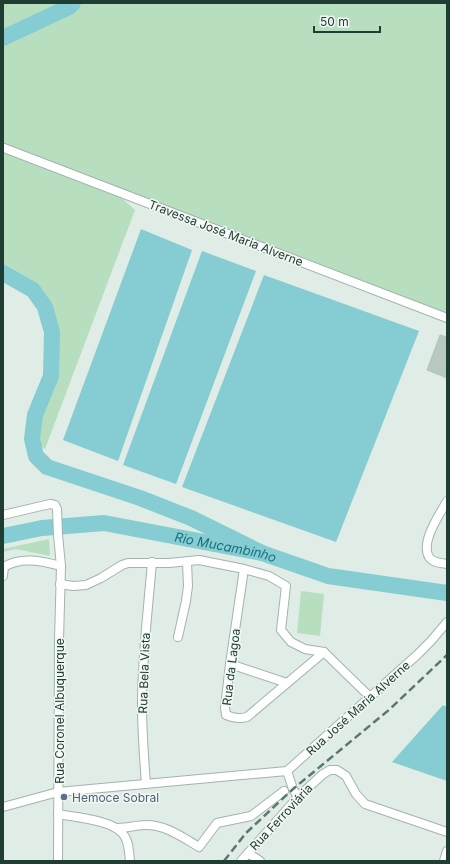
<svg xmlns="http://www.w3.org/2000/svg" width="450" height="864" font-family="Inter,sans-serif">
<style>
.green{fill:#b8dec0}
.water{fill:#85ccd3}
.lines{fill:none;stroke-linecap:round;stroke-linejoin:round}
.river{stroke:#85ccd3;stroke-width:16}
.building{fill:#b8c9c1;stroke:#b2c5bc}
.minor-casing{stroke:#a3b4ad;stroke-width:10}
.minor{stroke:#fff;stroke-width:8}
.rail{stroke:#5a786f;stroke-width:2.5;stroke-dasharray:8 4;stroke-linecap:butt}
.service-dot{fill:#5c6f8a;stroke:#f1f8f4;stroke-width:1.5}
.labels{text-anchor:middle;dominant-baseline:central;stroke-width:3;stroke-linejoin:round;paint-order:stroke}
.street-label{font-size:12px;fill:#203d33;stroke:#f1f8f4}
.service-label{font-size:12px;fill:#4e5e75;stroke:#f1f8f4;text-anchor:start}
.water-label{font-size:13px;font-style:italic;fill:#18707b;stroke:#f1f8f4}
</style>
<rect width="100%" height="100%" fill="#e0ece6"/>
<g class="green">
<polygon points="3,3 447,3 447,317 114,191 135,210 45,449 32,439 35,415 51,376 52,332 45,307 33,290 3,273"/>
<polygon points="49,539 50,556 16,549 3,552 3,549"/>
<polygon points="301,591 324,594 320,636 297,633"/>
</g>
<g class="water">
<polygon points="141,229 192,250 118,461 63,440"/>
<polygon points="202,251 256,271 176,484 123,465"/>
<polygon points="264,275 419,331 336,542 182,487"/>
<polygon points="443,705 447,707 447,781 392,762"/>
</g>
<g class="lines">
<g class="river">
<polyline points="3,38 69,7 73,3"/>
<polyline points="3,273 33,290 45,307 52,332 51,376 35,415 32,439 36,456 47,467 140,498 191,518 262,553"/>
<path id="s1" d="M3 536 42 528 104 523 262 553 328 576 447 593"/>
</g>
</g>
<polygon class="building" points="440,335 447,337 447,378 427,370"/>
<g class="lines">
<g class="minor-casing">
<g id="minor">
<polyline points="4,148 447,318"/>
<path d="M447 501C440 514 420 542 429 557 433 563 441 563 447 564"/>
<polyline points="3,515 50,504 55,505 57,509 58,535 61,566 59,640 58,861"/>
<path d="M244 569 230 664 225 708 226 715C234 718 239 719 247 717L324 652"/>
<path d="M3 576 4 567C21 556 42 561 61 566"/>
<polyline points="60,584 73,586 86,585 101,578 122,565 128,563 169,563 199,560 244,569 269,576 286,586 281,630 291,642 305,649 324,652 370,697"/>
<polyline points="178,637 186,601 188,586 187,562"/>
<polyline points="230,664 287,683"/>
<polyline points="287,771 417,655 431,641 447,622"/>
<polyline points="287,771 293,789 298,797"/>
<path d="M146 784C144 758 142 732 142 705 142 658 148 610 152 562"/>
<polyline points="3,807 58,792 287,771"/>
<path d="M58 814C74 817 113 820 123 834 129 841 129 852 130 861"/>
<path d="M118 828C127 828 137 825 146 825 166 825 182 837 199 847L217 823 251 816 284 791"/>
<polyline points="248,853 260,861"/>
<polyline points="241,861 298,797 323,774 330,770 337,770 346,776 356,794 365,804 447,832"/>
<polyline points="444,861 447,851"/>
</g>
</g>
<use href="#minor" class="minor"/>
<polyline class="rail" points="224,861 246,833 293,789 390,709 447,655"/>
</g>
<circle class="service-dot" cx="64" cy="797" r="4"/>
<g class="labels">
<g class="street-label">
<text transform="translate(226 233) rotate(21)">Travessa José Maria Alverne</text>
<text transform="translate(231 667) rotate(-83)">Rua da Lagoa</text>
<text transform="translate(144 673) rotate(-88)">Rua Bela Vista</text>
<text transform="translate(358 708) rotate(-42)">Rua José Maria Alverne</text>
<text transform="translate(59 711) rotate(-90)">Rua Coronel Albuquerque</text>
<text transform="translate(281 817) rotate(-47)">Rua Ferroviária</text>
</g>
<g class="service-label">
<text x="72" y="797">Hemoce Sobral</text>
</g>
<g class="water-label">
<text stroke="none"><textPath href="#s1" startOffset="226">Rio Mucambinho</textPath></text>
</g>
</g>
<rect width="450" height="864" fill="none" stroke="#203d33" stroke-width="8"/>
<path d="M314 26v6h66v-6" fill="none" stroke="#203d33" stroke-width="2"/>
<text x="320" y="26" font-size="12" fill="#203d33" stroke="#f1f8f4" stroke-width="3" paint-order="stroke">50 m</text>
</svg>
